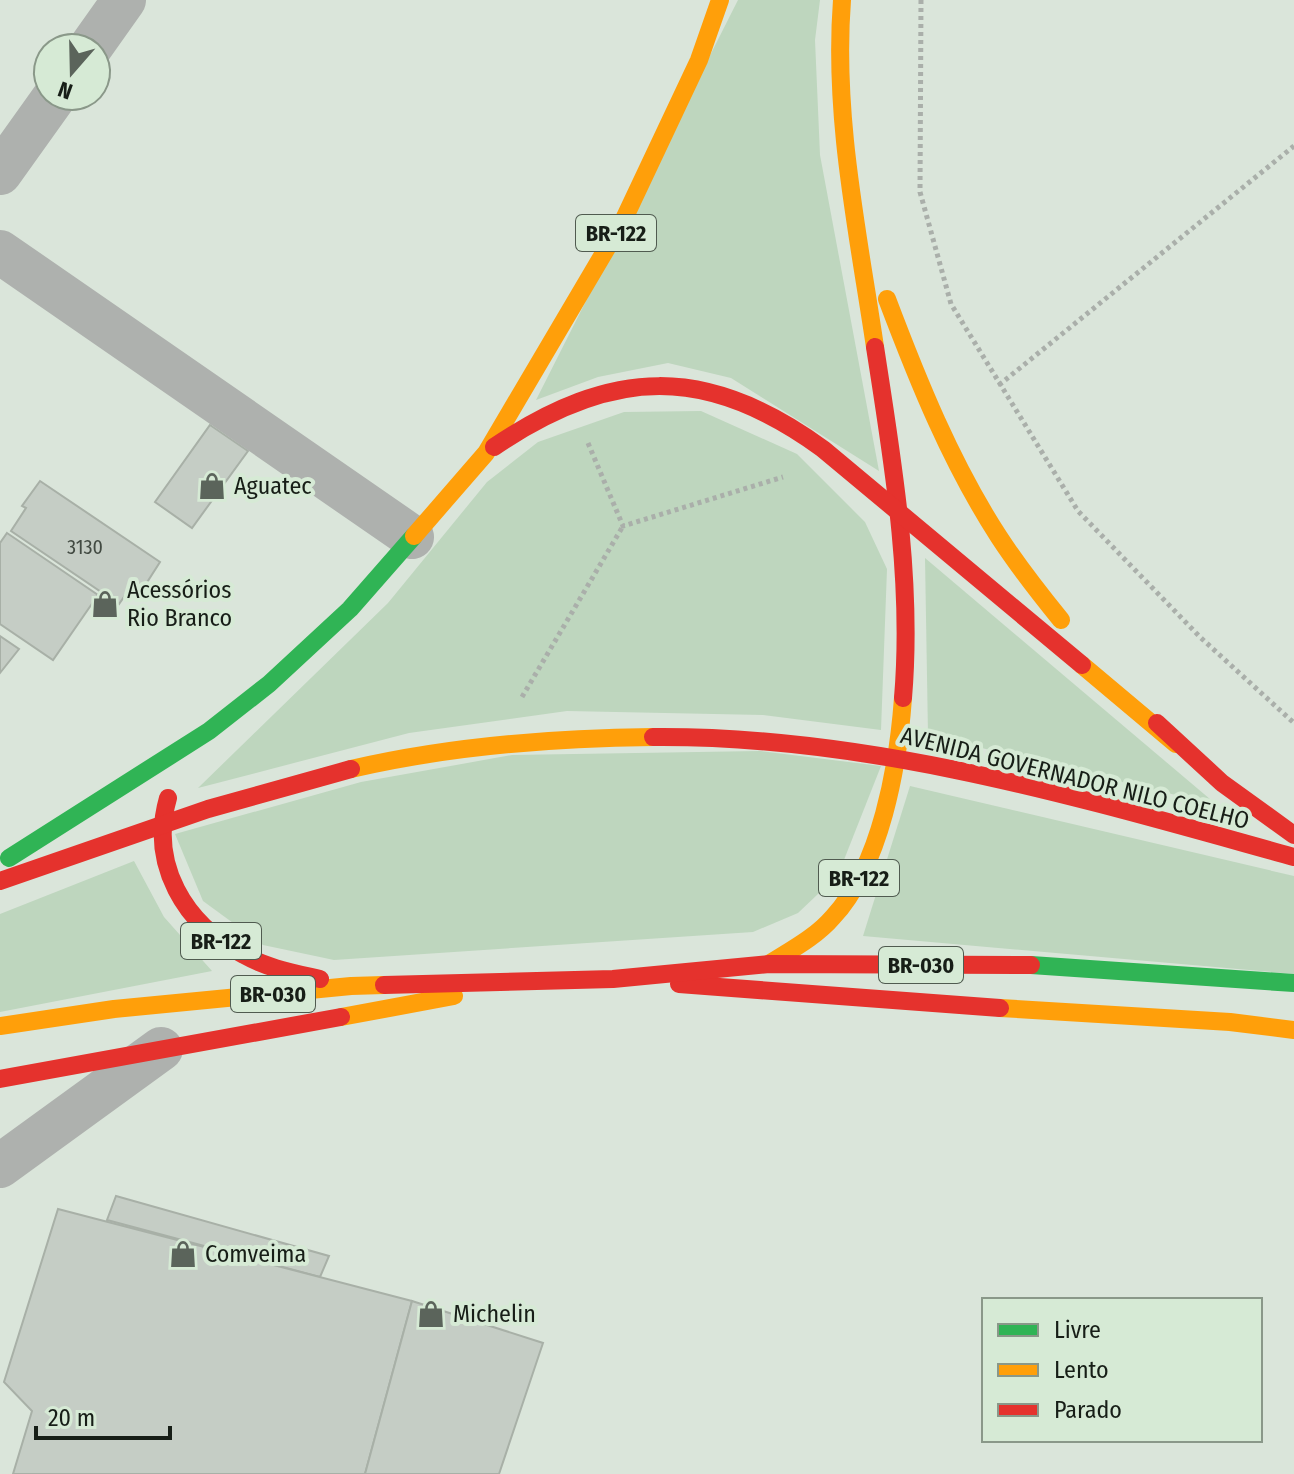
<svg xmlns="http://www.w3.org/2000/svg" width="1294" height="1474" font-family="'Fira Sans Condensed',sans-serif">
<style>
.green{fill:#bed6be}
.building{fill:#c5cdc5;stroke:#a8b0a7;stroke-width:2}
.lines{fill:none;stroke-linecap:round;stroke-linejoin:round}
.path{stroke:#aaafaa;stroke-width:5;stroke-dasharray:4 4;stroke-linecap:butt}
.street{stroke:#aeb1ae;stroke-width:44}
.fast{stroke:#30b455;stroke-width:18}
.slow{stroke:#ff9f0a;stroke-width:18}
.jam{stroke:#e5322d;stroke-width:18}
.labels{text-anchor:middle;dominant-baseline:central;stroke-width:8;stroke-linejoin:round;paint-order:stroke}
.number-label{font-size:20px;fill:#424a42}
.shield{fill:#d6ead5;stroke:#505b50;stroke-width:2}
.shield-label{font-size:22px;font-weight:bold;fill:#171e17}
.poi-label{font-size:24px;fill:#171e17;stroke:#d6ead5;text-anchor:start}
.street-label{font-size:24px;fill:#171e17;stroke:#d6ead5}
</style>
<rect width="100%" height="100%" fill="#dae5da"/>
<g class="green">
<polygon points="738,0 820,0 815,40 820,155 879,471 731,378 668,363 598,377 536,400"/>
<polygon points="701,411 797,454 865,522 887,569 881,730 763,715 567,711 409,733 198,788 388,603 487,482 538,442 624,412"/>
<polygon points="925,558 1217,805 928,735"/>
<polygon points="760,751 881,766 838,875 798,913 753,932 334,960 263,945 203,901 175,834 361,782 512,755"/>
<polygon points="910,786 1294,876 1294,974 863,936"/>
<polygon points="134,861 164,917 212,971 0,1012 0,914"/>
</g>
<g class="building">
<polygon points="210,425 248,451 192,528 155,502"/>
<polygon points="40,481 160,562 144,587 135,581 119,604 11,531 26,508 22,506"/>
<polygon points="7,533 98,595 53,660 0,624 0,543"/>
<polygon points="0,636 19,649 0,673"/>
<polygon points="116,1196 329,1256 320,1277 107,1220"/>
<polygon points="58,1209 412,1301 365,1474 13,1474 32,1411 4,1382"/>
<polygon points="412,1301 543,1343 499,1474 365,1474"/>
</g>
<g class="lines">
<g class="path">
<polyline points="921,0 920,192 951,304 1078,511 1200,637 1294,723"/>
<polyline points="999,385 1294,146"/>
<polyline points="588,443 623,526 783,477"/>
<polyline points="522,697 623,526"/>
</g>
<g class="street">
<polyline points="90,48 124,0"/>
<polyline points="0,173 55,96"/>
<polyline points="0,252 412,537"/>
<polyline points="0,1166 161,1049"/>
</g>
<g class="fast">
<polyline points="9,858 209,731 269,684 350,609 414,536"/>
<polyline points="1031,965 1294,983"/>
</g>
<g class="slow">
<path d="M842 0C833 117 858 232 875 347"/>
<path d="M887 299C918 381 951 463 999 537 1018 566 1039 593 1061 620"/>
<polyline points="414,536 486,453 624,219 699,60 720,0"/>
<polyline points="1082,665 1176,744"/>
<path d="M351 769C450 746 551 738 653 737"/>
<path d="M769 964C791 950 816 937 833 917 881 865 898 766 903 698"/>
<polyline points="1000,1008 1230,1022 1294,1030"/>
<polyline points="341,1017 454,996"/>
<polyline points="0,1026 114,1009 351,986 384,985"/>
</g>
<g class="jam">
<path d="M875 347C893 463 913 580 903 698"/>
<path d="M494 447C612 367 707 364 823 449L1082 665"/>
<polyline points="1157,723 1222,783 1294,835"/>
<path d="M653 737C873 735 1084 799 1294 857"/>
<path d="M168 798C149 864 184 924 244 955 267 968 294 973 320 979"/>
<polyline points="0,881 208,809 351,769"/>
<polyline points="679,984 1000,1008"/>
<polyline points="384,985 613,979 769,964 1031,965"/>
<polyline points="0,1079 341,1017"/>
</g>
</g>
<defs>
<g id="shop-bare" transform="scale(2.16)"><path d="M-5-2.5h2.3a2.7 3.5 0 0 1 5.4 0H5L5.5 6h-11ZM-1.5-2.5h3a1.5 2.3 0 0 0-3 0Z" fill="#5b645b" stroke="#d6ead5" stroke-width="2.5" paint-order="stroke"/></g>
</defs>
<g fill-rule="evenodd">
<use href="#shop-bare" x="212" y="486"/>
<use href="#shop-bare" x="105" y="604"/>
<use href="#shop-bare" x="183" y="1254"/>
<use href="#shop-bare" x="431" y="1314"/>
</g>
<g class="labels">
<g class="number-label">
<text x="85" y="547">3130</text>
</g>
<g class="shield">
<rect x="576" y="215" width="80" height="36" rx="6"/>
<rect x="819" y="860" width="80" height="36" rx="6"/>
<rect x="181" y="923" width="80" height="36" rx="6"/>
<rect x="879" y="947" width="84" height="36" rx="6"/>
<rect x="231" y="976" width="84" height="36" rx="6"/>
</g>
<g class="shield-label">
<text x="616" y="233">BR-122</text>
<text x="859" y="878">BR-122</text>
<text x="221" y="941">BR-122</text>
<text x="921" y="965">BR-030</text>
<text x="273" y="994">BR-030</text>
</g>
<g class="poi-label">
<text x="234" y="486">Aguatec</text>
<text x="127" y="590">Acessórios<tspan x="127" dy="28">Rio Branco</tspan></text>
<text x="205" y="1254">Comveima</text>
<text x="453" y="1314">Michelin</text>
</g>
<g class="street-label">
<text transform="translate(1075 778) rotate(14)">AVENIDA GOVERNADOR NILO COELHO</text>
</g>
</g>
<rect x="982" y="1298" width="280" height="144" fill="#d6ead5" stroke="#8a9889" stroke-width="2"/>
<rect x="998" y="1324" width="40" height="12" fill="#30b455" stroke="#8a9889" stroke-width="2"/>
<text x="1054" y="1338" font-size="24" fill="#171e17">Livre</text>
<rect x="998" y="1364" width="40" height="12" fill="#ff9f0a" stroke="#8a9889" stroke-width="2"/>
<text x="1054" y="1378" font-size="24" fill="#171e17">Lento</text>
<rect x="998" y="1404" width="40" height="12" fill="#e5322d" stroke="#8a9889" stroke-width="2"/>
<text x="1054" y="1418" font-size="24" fill="#171e17">Parado</text>
<g transform="translate(72 72) rotate(200)"><circle r="38" fill="#d6ead5" stroke="#8a9889" stroke-width="2"/>
<path d="M0-6L14 30L0 20L-14 30Z" fill="#5b645b"/>
<text y="-12" font-size="22" font-weight="bold" text-anchor="middle" fill="#171e17">N</text>
</g>
<path d="M36 1426v12h134v-12" fill="none" stroke="#171e17" stroke-width="4"/>
<text x="48" y="1426" font-size="24" fill="#171e17" stroke="#d6ead5" stroke-width="6" paint-order="stroke">20 m</text>
</svg>
